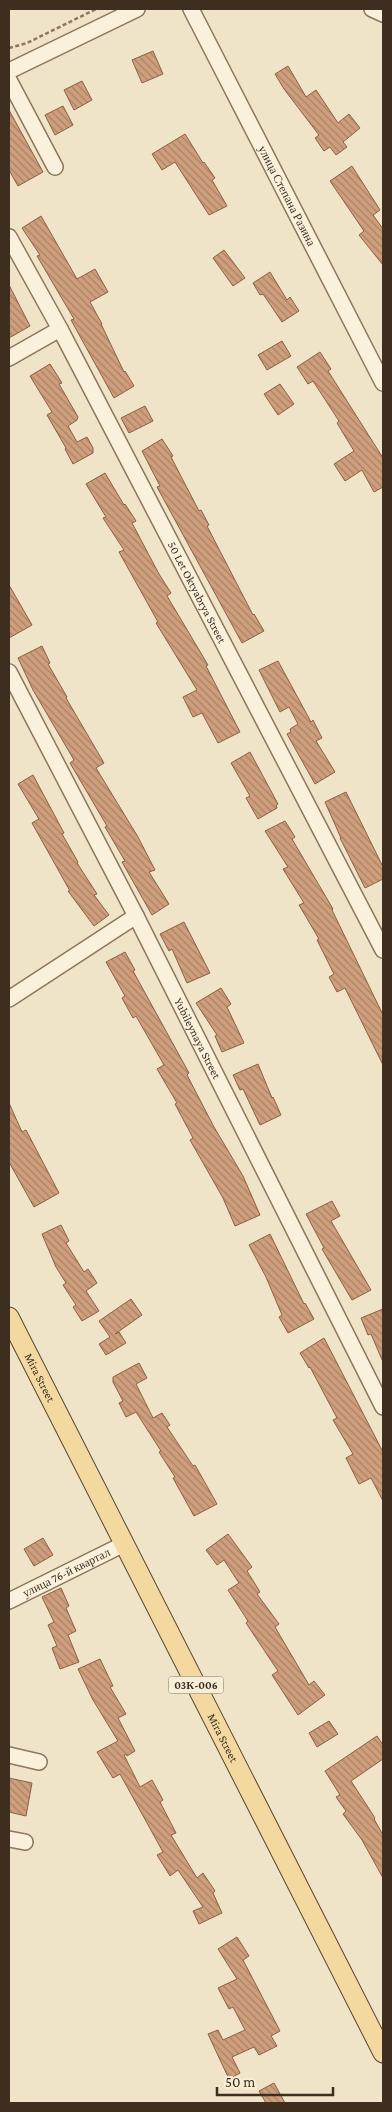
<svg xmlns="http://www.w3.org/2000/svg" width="392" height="2112" font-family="'Crimson Pro',serif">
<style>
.building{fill:url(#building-back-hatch);stroke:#8d5f41}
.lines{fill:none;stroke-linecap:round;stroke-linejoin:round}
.minor-casing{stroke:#8d765c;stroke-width:18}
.major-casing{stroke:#5b4430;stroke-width:21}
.path{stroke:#8d765c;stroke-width:2.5;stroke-dasharray:4 2.5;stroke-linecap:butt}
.minor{stroke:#faf1dc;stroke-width:15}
.major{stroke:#f3d9a0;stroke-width:19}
.labels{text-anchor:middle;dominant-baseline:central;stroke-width:4;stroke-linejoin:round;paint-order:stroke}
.shield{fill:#f7eed8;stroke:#756857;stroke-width:1}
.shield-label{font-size:11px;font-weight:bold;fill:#3d2e20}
.street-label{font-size:12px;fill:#3d2e20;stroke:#f7eed8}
</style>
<defs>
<pattern id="building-back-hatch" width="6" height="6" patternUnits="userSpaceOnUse" patternTransform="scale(1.25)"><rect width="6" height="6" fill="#cf9f7d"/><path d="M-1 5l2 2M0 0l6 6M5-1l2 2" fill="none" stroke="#a98266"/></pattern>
</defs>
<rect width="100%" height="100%" fill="#f0e4c8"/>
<g class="building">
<polygon points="153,51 163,74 142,83 132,60"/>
<polygon points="288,66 306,97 316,90 338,123 349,114 360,128 343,142 347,147 336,155 330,147 324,151 315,138 319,135 284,89 275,74"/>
<polygon points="82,81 92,100 74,110 64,90"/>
<polygon points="63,106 73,125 55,135 45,115"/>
<polygon points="9,110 43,172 18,186 9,170"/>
<polygon points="185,134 203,163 204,162 215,178 212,180 227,206 209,215 175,162 162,170 152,154"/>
<polygon points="352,166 380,210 373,215 383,229 383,265 359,235 364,231 330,181"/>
<polygon points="41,216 77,279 95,269 108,292 90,302 102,324 101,324 124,372 125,371 134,386 114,398 71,320 74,319 37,256 40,255 22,228"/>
<polygon points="224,250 245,278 233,286 213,258"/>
<polygon points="270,272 287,300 290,297 299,311 282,322 263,294 260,295 253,283"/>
<polygon points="9,285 30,326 9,338"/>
<polygon points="282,341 291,356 267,370 258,355"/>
<polygon points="320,352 331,369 328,371 383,458 383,487 374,492 362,470 345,481 334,464 354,451 337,423 339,421 313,381 308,384 297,367"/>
<polygon points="50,364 62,383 59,384 78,417 77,420 68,426 77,442 87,437 93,448 93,453 73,464 65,449 66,448 47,415 52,412 30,376"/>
<polygon points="280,384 294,404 278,415 264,394"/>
<polygon points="145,406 153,421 129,433 121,418"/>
<polygon points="162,439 173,456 171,457 199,511 201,510 209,525 207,526 253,615 254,614 264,631 242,643 157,487 160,486 142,451"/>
<polygon points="105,473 124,505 125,504 136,521 132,523 159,574 171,593 167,596 208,665 206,666 240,732 218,743 202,713 193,717 183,697 197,690 156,623 158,622 119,552 124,550 103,518 106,517 86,484"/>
<polygon points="9,585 32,625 9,638"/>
<polygon points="42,646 50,663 48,664 67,697 66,698 104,763 96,768 138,837 155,870 149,872 169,904 152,915 122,862 125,861 105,827 107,826 70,763 74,760 33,690 18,658"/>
<polygon points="278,661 311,722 313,720 322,738 316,741 335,772 315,784 287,734 291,732 290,729 298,724 289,707 280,712 259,670"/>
<polygon points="250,752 278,804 276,805 277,808 258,819 246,798 250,796 231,763"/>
<polygon points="33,775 64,833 62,834 78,862 77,863 97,894 94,895 109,915 94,926 68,891 70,891 32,823 39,819 18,784"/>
<polygon points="346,792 383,867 383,879 365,888 340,838 341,838 325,802"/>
<polygon points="285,821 295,837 292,839 333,909 332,910 383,1015 383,1065 345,988 337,992 329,977 334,974 317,940 319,939 299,905 304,903 283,869 288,867 265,831"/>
<polygon points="184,922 210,973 187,983 172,949 169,951 160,934"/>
<polygon points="125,952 135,970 133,971 189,1073 187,1075 214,1127 243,1176 260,1215 235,1226 223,1198 190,1140 193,1138 175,1104 177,1103 157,1069 164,1065 136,1016 133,1018 122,998 125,996 106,962"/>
<polygon points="221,988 231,1004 227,1007 244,1043 222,1052 215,1036 217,1035 196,1003"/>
<polygon points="258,1064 272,1098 273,1097 281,1115 260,1125 243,1089 240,1090 233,1075"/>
<polygon points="9,1103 22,1132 26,1130 59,1193 34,1207 9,1162"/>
<polygon points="332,1201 340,1216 331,1221 371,1290 352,1300 322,1249 324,1248 306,1214"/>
<polygon points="61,1225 69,1241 66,1243 84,1272 88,1269 97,1283 86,1291 99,1311 82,1321 73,1307 76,1305 63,1285 66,1283 56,1267 42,1234"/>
<polygon points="270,1234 304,1304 305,1303 314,1319 288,1333 279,1317 282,1315 266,1277 249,1245"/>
<polygon points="131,1299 142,1315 115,1334 119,1332 126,1343 106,1355 99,1344 110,1337 99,1321"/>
<polygon points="383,1309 383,1362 371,1334 368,1335 361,1318"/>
<polygon points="324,1338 383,1452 383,1501 371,1478 359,1484 346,1458 353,1454 333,1420 337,1418 310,1367 309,1368 300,1353"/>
<polygon points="139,1363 147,1378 136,1384 153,1418 162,1413 170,1425 167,1427 193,1466 195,1465 217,1504 194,1516 173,1478 175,1477 159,1452 161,1451 136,1412 126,1417 119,1403 123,1401 113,1382 113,1377"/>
<polygon points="228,1534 252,1567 247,1571 260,1592 257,1594 279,1624 275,1627 309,1685 314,1681 325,1695 298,1715 272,1675 278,1671 246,1623 248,1621 228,1590 239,1583 224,1560 217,1565 206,1550"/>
<polygon points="43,1538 53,1555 34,1566 24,1549"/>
<polygon points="61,1588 69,1606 66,1608 76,1631 68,1635 79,1662 60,1669 52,1648 57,1646 48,1625 54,1622 42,1597"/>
<polygon points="100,1659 113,1686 110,1687 126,1714 118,1718 135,1751 127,1756 126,1754 124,1755 140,1787 152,1780 163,1800 160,1802 176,1833 171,1835 197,1878 203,1873 215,1891 213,1893 222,1913 199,1924 193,1911 203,1907 178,1870 170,1876 157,1855 163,1852 120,1774 113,1778 97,1752 118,1741 93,1700 78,1669"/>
<polygon points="329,1721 338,1734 317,1747 309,1733"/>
<polygon points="377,1736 383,1745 383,1759 351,1781 375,1818 374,1819 383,1835 383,1878 362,1840 343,1814 346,1811 336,1797 340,1795 325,1771"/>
<polygon points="9,1778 32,1783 26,1816 9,1812"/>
<polygon points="237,1937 249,1956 243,1960 280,2031 271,2036 277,2046 259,2055 254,2047 232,2057 240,2073 229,2079 208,2034 218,2030 223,2040 245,2030 233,2007 229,2009 218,1988 237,1979 218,1949"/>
<polygon points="274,2083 285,2103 266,2103 259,2091"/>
</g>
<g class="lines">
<g class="minor-casing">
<g id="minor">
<path id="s1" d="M191 9 383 383"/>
<polyline points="372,9 383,14"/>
<polyline points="9,71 137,9"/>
<polyline points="9,80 55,167"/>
<path id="s2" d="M9 237 60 329 383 950"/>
<polyline points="9,358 60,329"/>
<path id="s3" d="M9 672 136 916 383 1407"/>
<polyline points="9,999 136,916"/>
<path id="s4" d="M9 1601 124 1544"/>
<polyline points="9,1755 39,1762"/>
<polyline points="9,1839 25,1842"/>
</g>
</g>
<g class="major-casing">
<g id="major">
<path id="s5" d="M9 1317 383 2053"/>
</g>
</g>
<polyline class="path" points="9,48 27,43 96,9"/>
<use href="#minor" class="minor"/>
<use href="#major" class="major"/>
</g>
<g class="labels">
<rect class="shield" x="168.5" y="1676.5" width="55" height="17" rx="4"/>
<g class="shield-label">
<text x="196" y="1685">03К-006</text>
</g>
<g class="street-label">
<text stroke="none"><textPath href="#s1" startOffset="210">улица Степана Разина</textPath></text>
<text stroke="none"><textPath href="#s2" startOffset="402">50 Let Oktyabrya Street</textPath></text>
<text stroke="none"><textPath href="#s3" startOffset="412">Yubileynaya Street</textPath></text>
<text stroke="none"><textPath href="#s5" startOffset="68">Mira Street</textPath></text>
<text stroke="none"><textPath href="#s4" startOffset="64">улица 76-й квартал</textPath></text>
<text stroke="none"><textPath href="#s5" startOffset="472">Mira Street</textPath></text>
</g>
</g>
<rect width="392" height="2112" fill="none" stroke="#3d2e20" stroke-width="20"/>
<path d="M217 2087v8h116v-8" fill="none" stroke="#3d2e20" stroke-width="2.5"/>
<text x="225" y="2087" font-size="15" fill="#3d2e20" stroke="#f7eed8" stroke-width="4" paint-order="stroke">50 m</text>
</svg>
